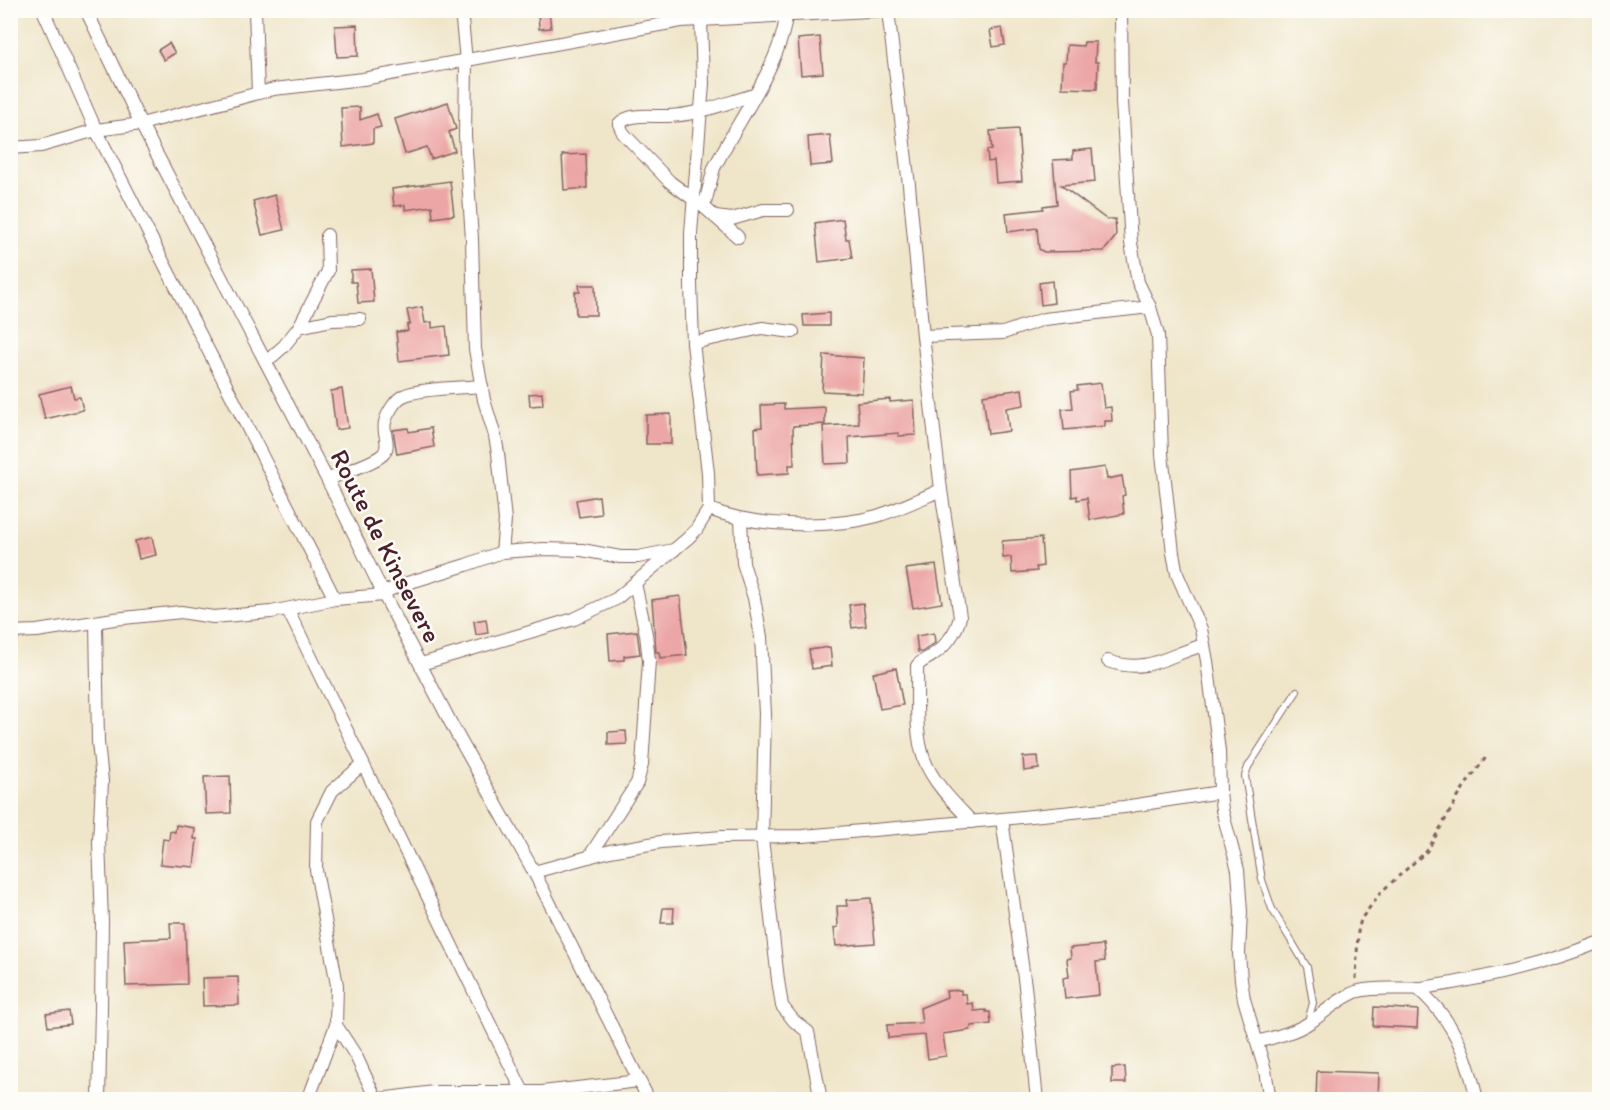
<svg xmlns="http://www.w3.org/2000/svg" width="1610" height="1110" font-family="Itim,sans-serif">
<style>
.building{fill:#eca6a5}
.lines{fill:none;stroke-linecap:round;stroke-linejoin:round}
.lane-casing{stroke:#846462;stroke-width:8}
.street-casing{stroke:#846462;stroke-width:14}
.path{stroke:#846462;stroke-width:3;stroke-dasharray:4.5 4.5;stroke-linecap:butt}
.lane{stroke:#fff;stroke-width:6}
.street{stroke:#fff;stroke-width:12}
.labels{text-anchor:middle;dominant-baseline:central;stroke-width:5;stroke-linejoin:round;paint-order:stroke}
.street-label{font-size:26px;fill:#4a1f2b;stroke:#fdfcf7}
</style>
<rect width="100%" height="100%" fill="#fdfcf7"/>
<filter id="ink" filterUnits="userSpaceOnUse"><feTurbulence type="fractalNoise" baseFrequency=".0167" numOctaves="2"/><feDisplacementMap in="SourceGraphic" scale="12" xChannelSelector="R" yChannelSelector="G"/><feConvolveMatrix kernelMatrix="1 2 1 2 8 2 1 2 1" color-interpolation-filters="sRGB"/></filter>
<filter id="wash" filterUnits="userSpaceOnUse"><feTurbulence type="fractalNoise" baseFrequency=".008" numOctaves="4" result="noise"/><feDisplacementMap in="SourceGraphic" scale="24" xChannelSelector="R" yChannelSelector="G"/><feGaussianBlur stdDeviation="1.35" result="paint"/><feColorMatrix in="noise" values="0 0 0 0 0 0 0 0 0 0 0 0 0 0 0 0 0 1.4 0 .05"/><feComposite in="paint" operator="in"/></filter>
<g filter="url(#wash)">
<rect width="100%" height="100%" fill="#efe5c9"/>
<g id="blocks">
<g class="building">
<polygon points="538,10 549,10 551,28 539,29"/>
<polygon points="357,25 358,56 337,57 335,26"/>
<polygon points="1002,28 1005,45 993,47 990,30"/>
<polygon points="820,37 823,73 801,75 798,39"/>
<polygon points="1084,42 1096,42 1095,62 1098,62 1097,89 1062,88 1063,62 1066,62 1067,45 1083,46"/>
<polygon points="169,43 175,53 164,60 158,50"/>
<polygon points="448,102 456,129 449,132 455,151 431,159 427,147 405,154 395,119"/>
<polygon points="360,107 360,120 377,114 381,127 373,129 373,143 343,147 341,108"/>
<polygon points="1018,129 1022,181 996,183 994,161 988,162 987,150 992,150 990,131"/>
<polygon points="830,135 833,164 810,166 808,137"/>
<polygon points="1092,149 1095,182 1061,185 1106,219 1115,219 1116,236 1104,251 1044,252 1039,249 1037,228 1008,232 1006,213 1043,209 1043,206 1057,204 1053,160 1073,159 1073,151"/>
<polygon points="586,154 587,188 564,190 562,155"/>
<polygon points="450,181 454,215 433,218 432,206 405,210 405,205 394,206 392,189"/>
<polygon points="275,195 284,230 262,235 253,201"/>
<polygon points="843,219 846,239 849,239 852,258 819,262 815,223"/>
<polygon points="371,269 374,302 358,303 356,282 351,282 351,270"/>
<polygon points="1052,281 1054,303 1041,305 1039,283"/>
<polygon points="579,285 595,285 596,315 576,315 575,292 580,292"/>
<polygon points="422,307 425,323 432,322 432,328 446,326 449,355 399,361 396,332 408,331 407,325 410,324 407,310"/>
<polygon points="829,313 829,326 804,326 803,315"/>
<polygon points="824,355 864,358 862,393 822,391"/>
<polygon points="1101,383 1104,408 1111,407 1112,421 1105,421 1105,426 1064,430 1062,409 1073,408 1071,391 1078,390 1077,386"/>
<polygon points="71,386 74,398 80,397 83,410 45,419 39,394"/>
<polygon points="342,389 348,428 336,430 331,391"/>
<polygon points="1022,389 1024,405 1006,408 1009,431 988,434 983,395"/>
<polygon points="542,393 543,405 530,406 529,394"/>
<polygon points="890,399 890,402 914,400 916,435 898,436 899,433 849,437 850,463 825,464 823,426 859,424 857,402"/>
<polygon points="784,404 784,409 825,407 825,424 793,426 794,465 789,465 789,473 757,475 755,428 762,427 761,405"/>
<polygon points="671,414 671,444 646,444 646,415"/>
<polygon points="408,428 409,432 431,428 434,447 397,454 393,430"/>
<polygon points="1105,467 1107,479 1122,476 1125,495 1122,496 1124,514 1090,520 1087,498 1077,500 1077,496 1072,497 1071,472"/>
<polygon points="599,496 601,514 579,517 576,500"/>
<polygon points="152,537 156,555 139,559 135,541"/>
<polygon points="1041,538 1043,566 1036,567 1037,571 1012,573 1011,557 1003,558 1002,541"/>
<polygon points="936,565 942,603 913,608 906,569"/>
<polygon points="680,596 687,655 660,658 659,652 656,652 652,600"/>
<polygon points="863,603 866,626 852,628 849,605"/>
<polygon points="486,619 488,633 476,635 474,621"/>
<polygon points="637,631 640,654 624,656 624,660 610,661 608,634"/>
<polygon points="934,633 935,643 922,652 918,652 916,636"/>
<polygon points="830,647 832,666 812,669 809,650"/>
<polygon points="896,668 903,705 880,709 873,673"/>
<polygon points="626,731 627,744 608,745 608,732"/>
<polygon points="1038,756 1039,769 1024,771 1023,757"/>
<polygon points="230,776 231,813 206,814 204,777"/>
<polygon points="176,825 195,828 194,839 197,839 194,867 160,864 163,839 169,840 170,831 175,832"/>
<polygon points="871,898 875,943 836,946 834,928 838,927 837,906 847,906 846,900"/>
<polygon points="663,908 674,908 673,923 661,923"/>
<polygon points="170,923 185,923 187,984 126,986 124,940 171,938"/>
<polygon points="1103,945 1105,961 1096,962 1099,995 1065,999 1063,978 1069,977 1067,959 1071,958 1070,948"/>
<polygon points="238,977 239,1005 203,1006 202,978"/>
<polygon points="961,990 961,994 966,994 967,1004 973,1003 974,1011 986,1010 986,1012 990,1012 991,1024 971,1026 970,1030 943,1034 946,1056 928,1059 925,1035 888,1038 887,1025 922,1023 920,1008 947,997 946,991"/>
<polygon points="1374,1007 1418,1010 1417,1028 1373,1026"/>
<polygon points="69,1011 71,1024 48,1027 46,1014"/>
<polygon points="1125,1067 1126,1083 1112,1083 1112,1068"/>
<polygon points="1317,1071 1379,1073 1378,1100 1316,1099"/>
</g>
</g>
</g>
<g filter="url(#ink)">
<use href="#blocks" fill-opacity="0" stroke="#846462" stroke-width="1.5"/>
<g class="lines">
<g class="lane-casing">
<polyline id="lane" points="1297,691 1248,767 1245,776 1262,880 1272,909 1307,967 1313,1003 1308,1021"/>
</g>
<g class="street-casing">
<g id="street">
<polyline points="43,10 96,130 335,599"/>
<polyline points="86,10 141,124 329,483 384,595 454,729 534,872 649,1100"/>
<polyline points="255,10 258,93"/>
<polyline points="461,10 466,61 465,136 472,239 475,349 484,400 495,436 498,453 505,520 502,552"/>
<polyline points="1121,10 1122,102 1131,243 1138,282 1150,307 1158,335 1162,454 1173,553 1177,574 1201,629 1207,661 1219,751 1220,792 1222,810 1238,870 1241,912 1239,953 1241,980 1244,999 1265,1070 1270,1100"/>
<path d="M888 11 909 185 923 336 941 490 960 617C957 631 946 646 934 654 928 659 922 660 917 666 918 695 914 731 924 759 933 783 954 803 972 822"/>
<polyline points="10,148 41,146 96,130 141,124 274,89 363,79 681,21 888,10"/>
<path d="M704 207 714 168 721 155C741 117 787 52 786 10"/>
<polyline points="715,217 732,219 763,210 788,210"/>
<path d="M738 237 704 207 670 182 623 133 619 124C630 112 653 117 668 116 698 115 725 103 754 95"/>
<polyline points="299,327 332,320 360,319"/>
<polyline points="923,336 1003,333 1044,319 1150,307"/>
<polyline points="693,343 762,328 793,332"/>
<polyline points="266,362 284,346 299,327 328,271 327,235"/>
<path d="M329 483 330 479C342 472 378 462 384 453 391 444 382 432 385 422 387 414 395 400 403 396 419 388 463 388 482 386"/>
<path d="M709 509C754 527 830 529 877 516 899 509 920 499 941 490"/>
<polyline points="741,519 743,563 754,598 761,637 765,714 762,838 778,980 782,1006 794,1021 808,1032 821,1100"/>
<polyline points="288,610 527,1100"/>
<polyline points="96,622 98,742 102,781 99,842 102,921 101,1009 99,1100"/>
<polyline points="10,632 37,631 114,619 181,612 213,617 271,612 335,599 384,595 389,590 404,584 466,565 502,552 543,549 582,550 620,557 638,557 674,550"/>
<path d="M1108 661C1148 675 1167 655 1204 645"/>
<polyline points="421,664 574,619 616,599 688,538 696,530 709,509 708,473 693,343 691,285 691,233 703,84 701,19"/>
<polyline points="1002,819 1025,986 1037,1100"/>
<polyline points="589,857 637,783 642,765 649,661 646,634 635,583"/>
<polyline points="534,872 610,851 661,842 722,837 803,836 1002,819 1124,807 1220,792"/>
<path d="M1417 988C1453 1019 1467 1054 1477 1100"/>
<polyline points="336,1025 356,1056 376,1099"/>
<path d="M1257 1042C1275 1037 1293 1033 1309 1023 1323 1014 1343 995 1359 991 1379 986 1401 990 1422 988 1483 979 1543 965 1600 942"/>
<polyline points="308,1100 336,1025 337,985 316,870 317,821 332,791 363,764"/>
<polyline points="373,1100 434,1092 542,1092 639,1081"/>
</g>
</g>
<polyline class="path" points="1356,979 1358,932 1361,919 1382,891 1427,851 1464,787 1487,756"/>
<use href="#lane" class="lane"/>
<use href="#street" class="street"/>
</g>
</g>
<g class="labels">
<g class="street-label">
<text transform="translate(386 546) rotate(63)">Route de Kinsevere</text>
</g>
</g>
<rect width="1610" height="1110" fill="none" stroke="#fdfcf7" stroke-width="36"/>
</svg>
